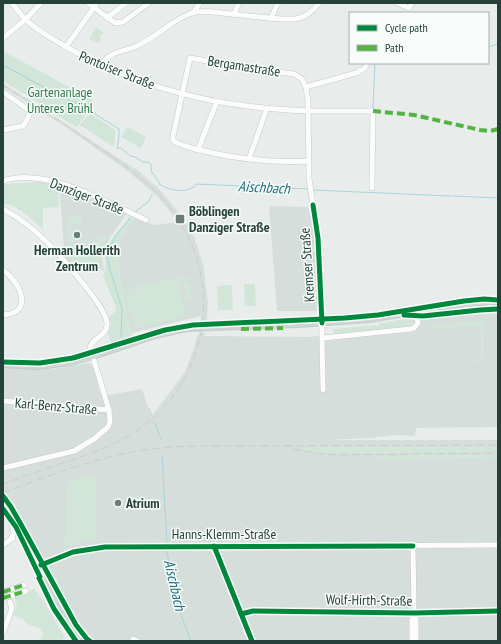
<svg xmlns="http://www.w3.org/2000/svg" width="501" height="644" font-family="'PT Sans Narrow',sans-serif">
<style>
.built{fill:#d6dedb}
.green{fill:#d1e6d8}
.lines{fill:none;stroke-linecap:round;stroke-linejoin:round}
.stream{stroke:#a9d4db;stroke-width:1}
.minor-casing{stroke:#c5cac8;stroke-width:6}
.major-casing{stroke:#c3ccc9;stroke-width:8}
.minor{stroke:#fcfcfc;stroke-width:5}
.major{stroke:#cfd7d5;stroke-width:6}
.rail{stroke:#c9cdcc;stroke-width:1;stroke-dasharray:8 4;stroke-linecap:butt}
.quiet{stroke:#55b346;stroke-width:4;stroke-dasharray:8 4;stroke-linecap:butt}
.cycleway-casing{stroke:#f7fbf9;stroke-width:8}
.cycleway{stroke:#00873e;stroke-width:5}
.poi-dot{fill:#697e78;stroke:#f7fbf9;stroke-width:1.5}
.labels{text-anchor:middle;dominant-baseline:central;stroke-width:3;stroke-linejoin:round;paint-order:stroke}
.street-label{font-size:14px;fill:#24423a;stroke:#f7fbf9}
.park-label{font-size:14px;fill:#2d7a4b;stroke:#f7fbf9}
.poi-label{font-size:14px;font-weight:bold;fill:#24423a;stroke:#f7fbf9;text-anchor:start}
.water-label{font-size:15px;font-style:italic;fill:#1c6f80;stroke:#f7fbf9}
</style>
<rect width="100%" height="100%" fill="#e8edeb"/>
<g class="built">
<polygon points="3,84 137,170 159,189 179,213 174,216 173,215 157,196 128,171 64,126 3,87"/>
<polygon points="59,183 128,212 111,236 106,245 104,254 95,261 83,264 65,261"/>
<polygon points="269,206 308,207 312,221 316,245 317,311 277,311"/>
<polygon points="136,218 154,225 178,222 183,219 188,225 194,237 203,264 208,302 207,322 201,322 201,316 131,333 119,273 118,258 120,238"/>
<polygon points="481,312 498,313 498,427 416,428 415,436 396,435 372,438 327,440 498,440 498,447 301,448 322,453 333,453 498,451 498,455 435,455 376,457 389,459 498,457 498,641 90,641 81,635 11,510 8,499 7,498 3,499 3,368 54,369 89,363 92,365 100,393 109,395 142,389 151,417 185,372 193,351 197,336 198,336 199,333 205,333 204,336 310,337 337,333 358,327 376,325 376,326 379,326 379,324 410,318 429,318"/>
</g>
<g class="green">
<polygon points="96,27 104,33 100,36 101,41 97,43 89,39"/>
<polygon points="3,51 93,100 91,103 93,105 77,127 53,113 44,106 3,81"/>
<polygon points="90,113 115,130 114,147 80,125"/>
<polygon points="127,127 146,137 141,148 121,137"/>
<path d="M41 182 58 186 59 207 43 208V230C35 221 15 203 3 204V184Z"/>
<polygon points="82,216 82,223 71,224 74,248 85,248 84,242 89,241 90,263 75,263 70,257 66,218"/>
<path d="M130 218H136L120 238 118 258 119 273 132 336 111 344 108 333 111 324 109 317 116 311 115 305 103 276C107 265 105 265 105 254 105 243 123 226 130 218Z"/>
<polygon points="108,236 102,255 104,270 103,271 93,266 91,242 99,241 99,237"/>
<polygon points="188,276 189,279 177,283 186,316 134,329 126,296 173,284 125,295 125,292 131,291 131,288 171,278 171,280"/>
<polygon points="189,283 193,299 187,301 183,284"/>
<polygon points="244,284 255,284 256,306 245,306"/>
<polygon points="232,285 233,310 218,310 217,286"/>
<path d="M410 318 413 319C415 322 414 325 410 327L374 331 372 328 368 329V326L376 325V326H379V324Z"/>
<path d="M476 319 481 321 484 325V356L483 360 476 363 470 362H475V360H481V331L479 327 452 326 451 328C444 328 436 330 431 327L445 322 446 325 476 322Z"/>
<polygon points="367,326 367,329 364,332 334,336 333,329"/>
<polygon points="498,447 498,451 333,453 322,453 300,448"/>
<polygon points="435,455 498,455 498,457 389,459 375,457"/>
<polygon points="97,473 96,539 65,546 67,483"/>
<polygon points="34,589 45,603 65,638 60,641 42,641 41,640 43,634 40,628 29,625 23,619 13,615 17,606 14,596"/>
</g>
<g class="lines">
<g class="stream">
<polyline points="488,47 498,44"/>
<path d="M3 65 56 94 84 107 119 129V136L117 148H121L130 156 135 157 143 162H149L152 166 151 171 159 182V184C170 191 188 194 197 184L308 189"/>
<polyline points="373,108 375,63"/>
<polyline points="313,190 450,196"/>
<polyline points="452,196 498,198"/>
<polyline points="134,213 149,201 152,195"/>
<polyline points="121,337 122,309 109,266 107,253 115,237 132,215"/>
<polyline points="149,409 152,416"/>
<polyline points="155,423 161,439"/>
<polyline points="162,455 167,544"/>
<path d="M167 549C170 580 179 612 191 641"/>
</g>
<g class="minor-casing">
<g id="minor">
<path d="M12 3C27 25 41 32 63 45 119 79 190 100 255 107 293 112 334 111 373 111L372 188"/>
<polyline points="88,3 115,23 123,22 149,3"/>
<polyline points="397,3 409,8 412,3"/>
<polyline points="193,13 200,3"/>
<polyline points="234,14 239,3"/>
<polyline points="107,18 126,3"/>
<polyline points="271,18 278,3"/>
<polyline points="3,38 25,20 41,3"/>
<polyline points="66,47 97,3"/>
<path d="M101 66C109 51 123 52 137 46 157 37 171 20 192 13 201 10 213 12 222 13 246 15 271 20 295 19 306 18 313 11 319 3"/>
<polyline points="306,87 356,73 365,68 367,63"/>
<polyline points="3,92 30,111 28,118 23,126 3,130"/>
<polyline points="198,150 217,101"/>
<polyline points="249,159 267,108"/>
<path d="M308 161C273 163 238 159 204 151 194 149 184 146 175 142L173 140V136L190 58 252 69 294 74 302 79 306 87 308 101 309 178 317 231 321 286 323 390"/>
<path d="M3 181C44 166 109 203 146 220"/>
<path d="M3 209C37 227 61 256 85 286 92 295 106 312 107 323 108 336 93 337 90 347L109 410 110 422 108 427 94 439 74 451 3 468"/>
<path d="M3 270C20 282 35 313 3 315"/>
<polyline points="323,338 411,329 414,328 418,323 416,311"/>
<polyline points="3,401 109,410"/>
<path d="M3 510C9 521 18 527 11 539"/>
<polyline points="3,545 13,538"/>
<polyline points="214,546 252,641"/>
<polyline points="413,546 414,613 416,620 416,641"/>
<polyline points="38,567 73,552 105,547 498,545"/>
<polyline points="3,592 24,585"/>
<polyline points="3,598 26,591"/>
<polyline points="241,614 253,611 414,613 498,611"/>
<polyline points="3,633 12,608 10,602"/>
<polyline points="133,639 137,641"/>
<polyline points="412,641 412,620 414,614"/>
</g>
</g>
<g class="major-casing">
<g id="major">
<polyline points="3,364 37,366 71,362 99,354 155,335 186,328 298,324 369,319 463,303 498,301"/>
<path d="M3 500C36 543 52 597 86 641"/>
<polyline points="21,535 49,592 67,624 79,641"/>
</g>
</g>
<use href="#minor" class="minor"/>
<use href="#major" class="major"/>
<g class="rail">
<path d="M3 85C34 103 65 124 95 145 115 159 137 173 155 191 194 229 212 285 200 338 191 377 167 412 133 433 114 446 91 453 69 461 47 468 25 476 3 484"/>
<polyline points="293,449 322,454 336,455 498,453"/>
<path d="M3 493C47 476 91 459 137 451 161 447 184 446 208 446L498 445"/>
</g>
<g class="quiet">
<polyline points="373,111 414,115 480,130 490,131 498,129"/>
<polyline points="241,329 283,328"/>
<polyline points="3,592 24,585"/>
<polyline points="3,598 26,591"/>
</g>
<g class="cycleway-casing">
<g id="cycleway">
<polyline points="313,205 318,238 322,323"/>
<polyline points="404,315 423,316 480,310 498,309"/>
<polyline points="3,362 40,363 73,358 165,330 193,325 345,318 378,315 464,301 484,299 498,300"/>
<polyline points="3,496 11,507 23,528 76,625 87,639 90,641"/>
<polyline points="3,509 16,527 40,577 39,578 54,609 76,641"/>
<polyline points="214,546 252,641"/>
<polyline points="41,565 73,552 105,547 413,546"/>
<polyline points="241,614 253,611 414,613 498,611"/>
</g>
</g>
<use href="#cycleway" class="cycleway"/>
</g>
<g class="poi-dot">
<rect x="175" y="214" width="10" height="10" rx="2"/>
<circle cx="77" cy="235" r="4"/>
<circle cx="118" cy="503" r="4"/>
</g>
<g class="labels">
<g class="street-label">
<text transform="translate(244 66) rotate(9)">Bergamastraße</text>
<text transform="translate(117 70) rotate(22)">Pontoiser Straße</text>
<text transform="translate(87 196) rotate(21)">Danziger Straße</text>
<text transform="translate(307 265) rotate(-94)">Kremser Straße</text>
<text transform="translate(56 406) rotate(5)">Karl-Benz-Straße</text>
<text x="224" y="534">Hanns-Klemm-Straße</text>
<text transform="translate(369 600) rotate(1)">Wolf-Hirth-Straße</text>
</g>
<g class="park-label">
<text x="60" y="92">Gartenanlage<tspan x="60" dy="16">Unteres Brühl</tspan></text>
</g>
<g class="poi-label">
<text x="189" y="211">Böblingen<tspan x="189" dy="16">Danziger Straße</tspan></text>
<text x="77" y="250" text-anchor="middle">Herman Hollerith<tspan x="77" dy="16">Zentrum</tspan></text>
<text x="126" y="503">Atrium</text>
</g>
<g class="water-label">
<text transform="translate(264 187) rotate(3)">Aischbach</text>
<text transform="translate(175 585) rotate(77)">Aischbach</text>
</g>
</g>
<rect width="501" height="644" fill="none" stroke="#24423a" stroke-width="8"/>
<rect x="349" y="12" width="140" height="52" fill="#f7fbf9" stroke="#a3b1ad"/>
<rect x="357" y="25" width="20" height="6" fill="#00873e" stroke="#a3b1ad"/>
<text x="385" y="32" font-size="12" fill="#24423a">Cycle path</text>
<rect x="357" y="45" width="20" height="6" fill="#55b346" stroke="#a3b1ad"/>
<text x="385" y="52" font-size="12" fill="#24423a">Path</text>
</svg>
